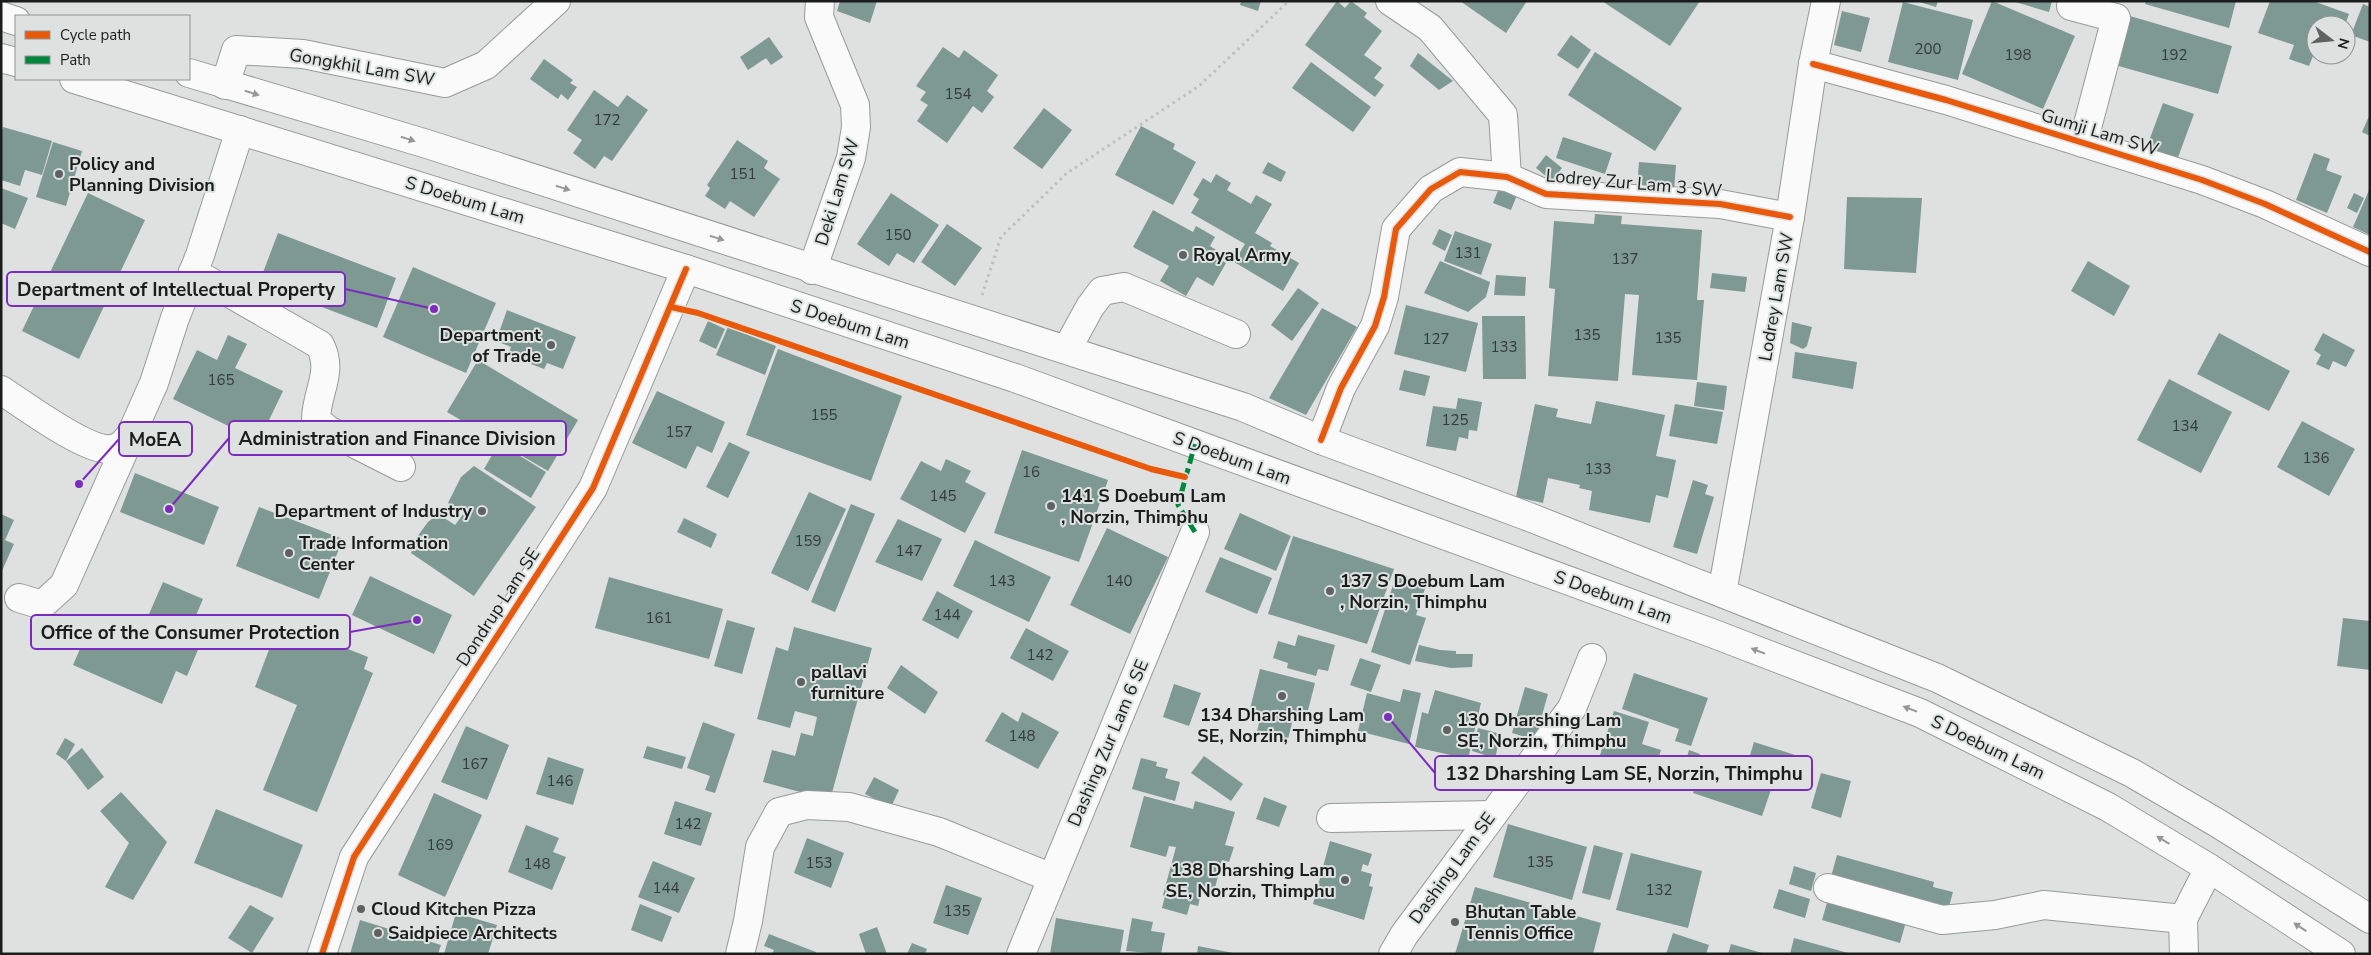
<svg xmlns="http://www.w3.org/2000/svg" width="2371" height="955" font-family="'Nunito Sans',sans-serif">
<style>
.building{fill:#7e9892}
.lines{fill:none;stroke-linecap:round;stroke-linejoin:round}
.minor-casing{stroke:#989a99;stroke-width:30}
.major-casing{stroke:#989a99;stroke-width:30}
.path{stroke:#bebfbe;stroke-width:3;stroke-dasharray:2.5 4;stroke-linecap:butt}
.minor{stroke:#fafafa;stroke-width:28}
.major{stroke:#fafafa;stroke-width:28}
.quiet{stroke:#00873e;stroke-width:5;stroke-dasharray:10 5;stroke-linecap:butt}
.cycleway-casing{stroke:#dde2e0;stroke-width:9}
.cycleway{stroke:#e8590c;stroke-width:6}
.oneway{fill:#969796}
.poi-dot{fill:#5f6261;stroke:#dde2e0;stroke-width:2}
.labels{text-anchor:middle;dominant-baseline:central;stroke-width:4;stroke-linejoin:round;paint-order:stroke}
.number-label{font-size:15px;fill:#343c3a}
.street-label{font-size:18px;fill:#1b1d1c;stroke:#dde2e0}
.poi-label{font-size:18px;font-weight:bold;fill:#1b1d1c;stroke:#dde2e0;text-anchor:start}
.leader{fill:none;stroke:#7b2cbf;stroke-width:2}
.callout-dot{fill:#7b2cbf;stroke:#dde2e0;stroke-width:2}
.callout{fill:#dde2e0;stroke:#7b2cbf;stroke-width:2}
.callout-label{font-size:19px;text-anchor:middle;font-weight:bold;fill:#1b1d1c}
</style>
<rect width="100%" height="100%" fill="#dee1e0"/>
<g class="building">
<polygon points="840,1 877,1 870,23 837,11"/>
<polygon points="1241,1 1261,1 1258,11 1240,5"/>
<polygon points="1337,1 1345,8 1351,1 1367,13 1364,17 1382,31 1364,55 1382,68 1374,78 1384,85 1375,97 1305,45"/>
<polygon points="1460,1 1527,1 1506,33"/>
<polygon points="1602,1 1700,1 1670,46"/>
<polygon points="1916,1 1938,1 1936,7"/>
<polygon points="1992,1 2075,36 2043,109 1962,74"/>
<polygon points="2012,1 2052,1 2049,12"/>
<polygon points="2146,1 2236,1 2229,28 2145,4"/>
<polygon points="2270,1 2313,1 2349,14 2345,25 2316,25 2316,55 2334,55 2332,62 2313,56 2309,66 2289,59 2294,45 2258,33"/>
<polygon points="1903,2 1973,20 1958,80 1888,62"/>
<polygon points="2363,4 2370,7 2370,42 2351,35"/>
<polygon points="1842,11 1870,18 1861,52 1834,45"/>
<polygon points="2130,16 2232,46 2218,94 2115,65"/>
<polygon points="1571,35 1591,50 1578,69 1557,55"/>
<polygon points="769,37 783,57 771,65 766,58 748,70 740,57"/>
<polygon points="943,47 959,58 964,50 998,75 987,91 994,97 982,113 973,106 947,143 917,121 928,105 920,100 926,92 916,86"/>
<polygon points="1595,52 1682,108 1655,151 1568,95"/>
<polygon points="1418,53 1453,81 1439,90 1410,66"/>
<polygon points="544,59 573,80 570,83 577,87 568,100 561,94 558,99 530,79"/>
<polygon points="1311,62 1371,107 1353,132 1292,88"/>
<polygon points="594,90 618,107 627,95 648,110 612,161 604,156 595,169 573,153 582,140 567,130"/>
<polygon points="2163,103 2194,114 2177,160 2146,149"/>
<polygon points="1044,108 1072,130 1042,169 1013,148"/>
<polygon points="2370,114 2370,136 2362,132"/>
<polygon points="1141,126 1175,144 1173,149 1196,162 1173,205 1115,175"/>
<polygon points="3,127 52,141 42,175 25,170 20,186 1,180 1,134"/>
<polygon points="1563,137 1612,153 1605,174 1556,158"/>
<polygon points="737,140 768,161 764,168 780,179 754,217 730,201 725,209 705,196 710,188 707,185"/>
<polygon points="53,142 82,151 66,206 36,197"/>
<polygon points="2314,153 2330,159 2326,170 2342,176 2327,213 2296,200"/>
<polygon points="1546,155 1562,168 1552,181 1536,168"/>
<polygon points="1268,162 1286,172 1281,182 1262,173"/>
<polygon points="1639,162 1676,165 1674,191 1637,188"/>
<polygon points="1216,174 1231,183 1227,190 1251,204 1256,195 1272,204 1255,233 1272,243 1270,246 1299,263 1283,291 1234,262 1245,244 1191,213 1199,199 1193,195 1203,178 1211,183"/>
<polygon points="1,188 28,198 15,229 1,223"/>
<polygon points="1499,188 1517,195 1511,210 1493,203"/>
<polygon points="2370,188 2370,235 2353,227"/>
<polygon points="88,193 145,220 79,359 22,331"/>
<polygon points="891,193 939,225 914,263 897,253 889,266 857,244"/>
<polygon points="2354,193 2364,198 2357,213 2347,208"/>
<polygon points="1847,197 1922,198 1916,273 1844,269"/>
<polygon points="1153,210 1193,232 1196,226 1215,237 1210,246 1219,252 1216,257 1226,263 1213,286 1197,277 1186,296 1160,281 1169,266 1133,247"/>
<polygon points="1595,214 1622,216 1621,224 1702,230 1697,300 1704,300 1697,380 1632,375 1639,295 1625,294 1618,381 1548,376 1555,289 1549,288 1554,221 1594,224"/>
<polygon points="947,224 982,248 955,286 921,262"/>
<polygon points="1439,229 1452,235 1445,251 1432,244"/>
<polygon points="1455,231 1492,244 1481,275 1444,261"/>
<polygon points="278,233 396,278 377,328 259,283"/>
<polygon points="1440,261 1490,282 1486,297 1468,312 1424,293"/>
<polygon points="2088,261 2130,286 2114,316 2071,291"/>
<polygon points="413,267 496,303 466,373 383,337"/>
<polygon points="1712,273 1747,277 1745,292 1710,288"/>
<polygon points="1496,275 1526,277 1525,296 1494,295"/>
<polygon points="1298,288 1319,303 1292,341 1271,325"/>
<polygon points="1406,305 1478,323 1466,372 1394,354"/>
<polygon points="1322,308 1357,327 1306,415 1269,398"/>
<polygon points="507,310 576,337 563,369 547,363 544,369 508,355 511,347 496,341"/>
<polygon points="1482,316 1525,316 1526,379 1483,379"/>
<polygon points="708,321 725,329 716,349 699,341"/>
<polygon points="1792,322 1812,327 1807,346 1803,349 1790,343"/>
<polygon points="728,327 776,346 765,375 716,355"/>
<polygon points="2219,333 2290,371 2269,411 2197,374"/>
<polygon points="2323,333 2355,350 2346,367 2333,361 2329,370 2316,364 2321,355 2314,350"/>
<polygon points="228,335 247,344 235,368 283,391 259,441 173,399 197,350 217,360"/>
<polygon points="778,349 902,396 871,481 746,435"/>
<polygon points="1795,352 1857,362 1853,389 1792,378"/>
<polygon points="478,360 578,420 548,471 447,412"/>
<polygon points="1404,370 1430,376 1425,396 1399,390"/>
<polygon points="2169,379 2232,412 2201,473 2137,440"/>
<polygon points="1697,382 1727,386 1724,410 1694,406"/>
<polygon points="657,391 725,422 712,453 697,446 686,469 632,443"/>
<polygon points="1458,398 1482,402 1477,431 1469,430 1468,439 1459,437 1456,451 1426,446 1433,406 1456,409"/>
<polygon points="1596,401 1665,415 1656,456 1676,460 1668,498 1656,495 1650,523 1589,510 1592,491 1579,488 1580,485 1548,478 1543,503 1516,497 1535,404 1558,409 1556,417 1591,424"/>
<polygon points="1675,404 1723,412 1717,444 1669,436"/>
<polygon points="2302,421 2355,449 2329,496 2277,467"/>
<polygon points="729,442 750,452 728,498 706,487"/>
<polygon points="499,443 546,472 531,498 484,469"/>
<polygon points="1022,450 1108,480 1079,562 994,533"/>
<polygon points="946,459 971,471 965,482 986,493 965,533 900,499 921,461 941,471"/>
<polygon points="474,466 536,507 474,596 411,553 417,537 428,522 438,514 455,525 464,513 448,503 461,477"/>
<polygon points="135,473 219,507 204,545 120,512"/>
<polygon points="1693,480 1708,485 1705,494 1714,497 1697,554 1673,547"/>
<polygon points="809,492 846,509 808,591 771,573"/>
<polygon points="851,504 875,514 835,612 811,602"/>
<polygon points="259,507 343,539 319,599 236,566"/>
<polygon points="1240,513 1291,536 1276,571 1224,549"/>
<polygon points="1,514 14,520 5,540 14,544 1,573"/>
<polygon points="684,518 717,534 711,548 677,532"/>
<polygon points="898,519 942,539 922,581 875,562"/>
<polygon points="1107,528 1168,557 1130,634 1070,605"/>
<polygon points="1293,536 1394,569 1367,644 1268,614"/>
<polygon points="975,540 1051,577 1029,622 953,586"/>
<polygon points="1220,557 1272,578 1257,614 1205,592"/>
<polygon points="1397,573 1427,583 1416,615 1426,618 1410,665 1371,652"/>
<polygon points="370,576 452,615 434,654 352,615"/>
<polygon points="609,577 723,609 709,659 595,628"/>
<polygon points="163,582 203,599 188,634 202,640 187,676 176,671 162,704 73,665 90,626 135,646"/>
<polygon points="937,591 973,611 958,639 922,620"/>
<polygon points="2343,618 2370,621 2370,670 2337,666"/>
<polygon points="727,620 755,628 742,674 714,666"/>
<polygon points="794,627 872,648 830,800 763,782 772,750 795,756 801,733 813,736 817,717 795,711 790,728 757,719 776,647 788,651"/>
<polygon points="1026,628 1069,651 1053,681 1010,658"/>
<polygon points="313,635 368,657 364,669 373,673 317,812 263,790 297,705 255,687 274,636 308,649"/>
<polygon points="1298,635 1335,645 1328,671 1318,669 1316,676 1287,668 1288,663 1273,658 1278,641 1295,646"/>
<polygon points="1419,645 1440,650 1456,651 1456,654 1473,654 1472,667 1451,668 1415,661"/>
<polygon points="1360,658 1381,665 1371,692 1350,685"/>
<polygon points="901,665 938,692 925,714 887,688"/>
<polygon points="1260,669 1315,683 1305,722 1293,719 1288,739 1257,731 1262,712 1250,709"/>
<polygon points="1634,673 1708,698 1691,746 1675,741 1679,729 1622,709"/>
<polygon points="1174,684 1201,693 1189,726 1163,717"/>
<polygon points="1525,687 1548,694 1535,740 1512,733"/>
<polygon points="1403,689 1421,693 1409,744 1358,731 1367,693 1400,702"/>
<polygon points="1435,690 1481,703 1468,759 1415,747 1422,712 1428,714"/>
<polygon points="1614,711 1649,722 1642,744 1661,750 1649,789 1595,771"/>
<polygon points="1002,712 1018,722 1022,712 1059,732 1038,769 985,741"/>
<polygon points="703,722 735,734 715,793 705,790 710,776 687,768"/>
<polygon points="466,726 509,745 487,800 441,782"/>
<polygon points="1478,728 1501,734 1495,758 1472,751"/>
<polygon points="65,738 75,744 66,761 56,754"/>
<polygon points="1754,742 1795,755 1789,778 1747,765"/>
<polygon points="647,746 686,757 682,769 643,758"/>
<polygon points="82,748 104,777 88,790 66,761"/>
<polygon points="1689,750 1700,754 1695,767 1685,764"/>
<polygon points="1204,756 1243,784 1231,801 1191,773"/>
<polygon points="548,757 584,769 573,805 536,794"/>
<polygon points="1141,758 1157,762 1156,766 1168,769 1165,778 1180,782 1175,801 1132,789"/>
<polygon points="1722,761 1775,778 1762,816 1693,793 1702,766 1718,771"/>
<polygon points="1821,773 1851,781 1841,818 1811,808"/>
<polygon points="874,777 899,790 891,807 865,794"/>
<polygon points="121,792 167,842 133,900 105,887 129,843 100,811"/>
<polygon points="434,793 482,815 445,897 398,875"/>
<polygon points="1144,796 1193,809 1195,801 1235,812 1225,845 1234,847 1229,862 1222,860 1214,892 1202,889 1198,906 1190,904 1187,915 1162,908 1165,896 1163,895 1176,847 1169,846 1166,857 1130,847"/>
<polygon points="1264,797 1287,806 1279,827 1256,819"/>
<polygon points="675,801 712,813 701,846 664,834"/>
<polygon points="216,809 303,845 282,898 194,863"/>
<polygon points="1508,824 1587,847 1572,900 1493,877"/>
<polygon points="526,825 559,838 553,852 566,857 552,890 508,872"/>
<polygon points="807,838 844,853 831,888 794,873"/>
<polygon points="1330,841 1372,854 1368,866 1363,864 1361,871 1372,874 1369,886 1373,887 1364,920 1313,904"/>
<polygon points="1594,845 1623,853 1610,900 1582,893"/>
<polygon points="1631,853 1702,871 1688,928 1616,910"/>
<polygon points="1837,855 1934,882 1933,887 1953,892 1946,917 1829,884"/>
<polygon points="653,861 695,878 679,913 638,897"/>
<polygon points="1794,866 1816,873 1811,891 1789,884"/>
<polygon points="946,885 982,898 968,935 933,923"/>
<polygon points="1475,887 1601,923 1593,954 1455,954"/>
<polygon points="1779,889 1810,899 1805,918 1773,908"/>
<polygon points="1829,896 1907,918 1900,943 1822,920"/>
<polygon points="640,904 672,917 662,942 631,930"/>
<polygon points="250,905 274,918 252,953 228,938"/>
<polygon points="456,913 497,925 488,954 444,954"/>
<polygon points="1056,918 1124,930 1120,954 1050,954"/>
<polygon points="1132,918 1153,922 1151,931 1165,933 1161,954 1126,951"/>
<polygon points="360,920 441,945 438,954 350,954"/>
<polygon points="877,927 887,954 866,954 859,934"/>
<polygon points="1673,933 1709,945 1706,954 1666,954"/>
<polygon points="769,934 816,952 816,954 772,954 774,950 764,946"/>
<polygon points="1794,938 1848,953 1848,954 1790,954"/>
<polygon points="912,943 927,949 925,954 907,954"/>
<polygon points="1731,944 1762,953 1762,954 1728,954"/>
<polygon points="1198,946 1233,953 1233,954 1197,954"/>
</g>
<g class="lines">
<g class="minor-casing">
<g id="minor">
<polyline points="1390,1 1430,28 1503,115 1507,177"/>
<polyline points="2071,6 2116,18 2083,143"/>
<polyline points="1813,64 1946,100 2202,180 2265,204 2370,252"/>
<polyline points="225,85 236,50 303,54 445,83 486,65 556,1"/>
<path d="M193 272 320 345C334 373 316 392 316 420L328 430 401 467"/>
<polyline points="1067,349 1090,307 1102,291 1124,287 1236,334"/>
<path d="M1 390C24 405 87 452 111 449 121 448 126 441 132 433"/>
<polyline points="1321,440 1341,388 1375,326 1384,297 1396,229 1431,189 1460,172 1507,177 1546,194 1720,204 1790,217"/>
<polyline points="1722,593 1790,217 1813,64 1826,1"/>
<polyline points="19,598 42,605 64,585 154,383 175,318 200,255 240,130"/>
<polyline points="1331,818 1492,815"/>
<polyline points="1828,888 1942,920 1995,915 2044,905 2183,919"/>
<polyline points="322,954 354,857 593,488 686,269"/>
<polyline points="740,954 748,921 760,847 779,812 807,805 849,807 939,832 1052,878"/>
<polyline points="1021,954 1195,532"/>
<polyline points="1393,954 1404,935 1572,708 1592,658"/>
<polyline points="2184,954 2183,919 2209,868"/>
</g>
</g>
<g class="major-casing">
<g id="major">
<polyline points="1,16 16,21"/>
<polyline points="1,58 16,62"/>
<polyline points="189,73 427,144 1243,407 1321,440 1524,515 1937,678 2132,773 2219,824 2370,919"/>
<polyline points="74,79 686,269 1015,378 1709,632 1920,713 2108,807 2209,868 2341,954"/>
<polyline points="812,270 851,158 856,127 855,105 819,17 820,1"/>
</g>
</g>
<polyline class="path" points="982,295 1001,237 1067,173 1199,86 1289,1"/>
<use href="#minor" class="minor"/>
<use href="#major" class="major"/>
<polyline class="quiet" points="1195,532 1178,505 1195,444"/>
<g class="cycleway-casing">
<g id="cycleway">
<polyline points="1813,64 1946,100 2202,180 2265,204 2370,252"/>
<polyline points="671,307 698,313 1151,469 1185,477"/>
<polyline points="1321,440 1341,388 1375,326 1384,297 1396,229 1431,189 1460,172 1507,177 1546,194 1720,204 1790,217"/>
<polyline points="322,954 354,857 593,488 686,269"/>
</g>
</g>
<use href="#cycleway" class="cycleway"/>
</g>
<defs><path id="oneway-solid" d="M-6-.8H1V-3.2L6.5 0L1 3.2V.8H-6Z" transform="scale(1.25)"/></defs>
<g class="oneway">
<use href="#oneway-solid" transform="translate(252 93) rotate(17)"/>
<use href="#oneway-solid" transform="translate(408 139) rotate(17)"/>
<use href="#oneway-solid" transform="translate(563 188) rotate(18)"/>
<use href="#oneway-solid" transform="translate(717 238) rotate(18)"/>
<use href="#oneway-solid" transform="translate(1758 651) rotate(-159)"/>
<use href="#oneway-solid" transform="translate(1910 709) rotate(-159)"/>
<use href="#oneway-solid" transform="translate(2163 840) rotate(-149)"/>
<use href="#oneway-solid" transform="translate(2300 927) rotate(-147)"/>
</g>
<g class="poi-dot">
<circle cx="59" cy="174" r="5"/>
<circle cx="1183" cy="255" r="5"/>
<circle cx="551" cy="345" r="5"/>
<circle cx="1051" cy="506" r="5"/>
<circle cx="482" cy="511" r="5"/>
<circle cx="289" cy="553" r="5"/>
<circle cx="1330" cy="591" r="5"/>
<circle cx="801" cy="682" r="5"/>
<circle cx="1282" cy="696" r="5"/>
<circle cx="1447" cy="730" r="5"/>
<circle cx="1345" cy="880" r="5"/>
<circle cx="361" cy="909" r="5"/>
<circle cx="1455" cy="922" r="5"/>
<circle cx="378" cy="933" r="5"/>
</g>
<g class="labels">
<g class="number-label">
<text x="1928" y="49">200</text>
<text x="2018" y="55">198</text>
<text x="2174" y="55">192</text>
<text x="958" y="94">154</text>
<text x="607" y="120">172</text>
<text x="743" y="174">151</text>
<text x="898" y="235">150</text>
<text x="1468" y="253">131</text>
<text x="1625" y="259">137</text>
<text x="1587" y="335">135</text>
<text x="1668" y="338">135</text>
<text x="1436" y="339">127</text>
<text x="1504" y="347">133</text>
<text x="221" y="380">165</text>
<text x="824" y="415">155</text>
<text x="1455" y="420">125</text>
<text x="2185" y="426">134</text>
<text x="679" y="432">157</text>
<text x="2316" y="458">136</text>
<text x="1598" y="469">133</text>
<text x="1031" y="472">16</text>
<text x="943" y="496">145</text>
<text x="808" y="541">159</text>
<text x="909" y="551">147</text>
<text x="1002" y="581">143</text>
<text x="1119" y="581">140</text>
<text x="947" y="615">144</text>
<text x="659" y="618">161</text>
<text x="1040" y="655">142</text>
<text x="1022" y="736">148</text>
<text x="475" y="764">167</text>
<text x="560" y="781">146</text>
<text x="688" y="824">142</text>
<text x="440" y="845">169</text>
<text x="1540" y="862">135</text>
<text x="819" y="863">153</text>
<text x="537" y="864">148</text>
<text x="666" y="888">144</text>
<text x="1659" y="890">132</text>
<text x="957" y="911">135</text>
</g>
<g class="street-label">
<text transform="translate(362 67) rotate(10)">Gongkhil Lam SW</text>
<text transform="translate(2100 132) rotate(17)">Gumji Lam SW</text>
<text transform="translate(1634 183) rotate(5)">Lodrey Zur Lam 3 SW</text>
<text transform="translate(837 192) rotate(-73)">Deki Lam SW</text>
<text transform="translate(465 200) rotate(17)">S Doebum Lam</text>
<text transform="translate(1776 297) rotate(-80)">Lodrey Lam SW</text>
<text transform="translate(850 324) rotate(18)">S Doebum Lam</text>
<text transform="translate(1232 458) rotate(20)">S Doebum Lam</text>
<text transform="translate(1613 597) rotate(20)">S Doebum Lam</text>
<text transform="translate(498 607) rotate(-57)">Dondrup Lam SE</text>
<text transform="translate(1108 743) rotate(-67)">Dashing Zur Lam 6 SE</text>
<text transform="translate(1988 747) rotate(26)">S Doebum Lam</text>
<text transform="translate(1452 868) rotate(-54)">Dashing Lam SE</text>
</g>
<g class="poi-label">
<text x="69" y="164">Policy and<tspan x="69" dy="21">Planning Division</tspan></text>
<text x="1193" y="255">Royal Army</text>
<text x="541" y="335" text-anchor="end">Department<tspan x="541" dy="21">of Trade</tspan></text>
<text x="1061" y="496">141 S Doebum Lam<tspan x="1061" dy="21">, Norzin, Thimphu</tspan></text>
<text x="472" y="511" text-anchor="end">Department of Industry</text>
<text x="299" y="543">Trade Information<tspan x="299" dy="21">Center</tspan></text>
<text x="1340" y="581">137 S Doebum Lam<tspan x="1340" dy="21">, Norzin, Thimphu</tspan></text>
<text x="811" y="672">pallavi<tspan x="811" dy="21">furniture</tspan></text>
<text x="1282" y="715" text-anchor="middle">134 Dharshing Lam<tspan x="1282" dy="21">SE, Norzin, Thimphu</tspan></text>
<text x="1457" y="720">130 Dharshing Lam<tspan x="1457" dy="21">SE, Norzin, Thimphu</tspan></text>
<text x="1335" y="870" text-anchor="end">138 Dharshing Lam<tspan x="1335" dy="21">SE, Norzin, Thimphu</tspan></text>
<text x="371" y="909">Cloud Kitchen Pizza</text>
<text x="1465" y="912">Bhutan Table<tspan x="1465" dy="21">Tennis Office</tspan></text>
<text x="388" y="933">Saidpiece Architects</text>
</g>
</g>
<path class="leader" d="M434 309L345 289M169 509L229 438M79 484L119 439M417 620L350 632M1388 717L1435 773"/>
<g class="callout-dot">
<circle cx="434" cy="309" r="5"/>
<circle cx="169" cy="509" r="5"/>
<circle cx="79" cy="484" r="5"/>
<circle cx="417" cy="620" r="5"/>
<circle cx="1388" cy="717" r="5"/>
</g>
<g class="callout">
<rect x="7" y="272" width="338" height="34" rx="5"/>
<rect x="229" y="421" width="337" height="34" rx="5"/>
<rect x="119" y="422" width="73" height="34" rx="5"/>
<rect x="31" y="615" width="319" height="34" rx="5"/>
<rect x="1435" y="756" width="377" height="34" rx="5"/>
</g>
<g class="callout-label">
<text x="176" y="296">Department of Intellectual Property</text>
<text x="397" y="445">Administration and Finance Division</text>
<text x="155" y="446">MoEA</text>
<text x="190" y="639">Office of the Consumer Protection</text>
<text x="1624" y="780">132 Dharshing Lam SE, Norzin, Thimphu</text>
</g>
<rect width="2371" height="955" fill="none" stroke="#1b1d1c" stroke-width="5"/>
<rect x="15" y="15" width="175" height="65" fill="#dde2e0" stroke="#8f9392"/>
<rect x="25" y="31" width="25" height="8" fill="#e8590c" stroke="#8f9392"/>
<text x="60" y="40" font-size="15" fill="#1b1d1c">Cycle path</text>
<rect x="25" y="56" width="25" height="8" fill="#00873e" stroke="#8f9392"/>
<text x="60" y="65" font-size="15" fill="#1b1d1c">Path</text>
<g transform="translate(2331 40) rotate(106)"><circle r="24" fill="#dde2e0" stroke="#8f9392"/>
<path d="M0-4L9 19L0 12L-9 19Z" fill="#5f6261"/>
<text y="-8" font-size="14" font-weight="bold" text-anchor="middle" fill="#1b1d1c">N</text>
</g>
</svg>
